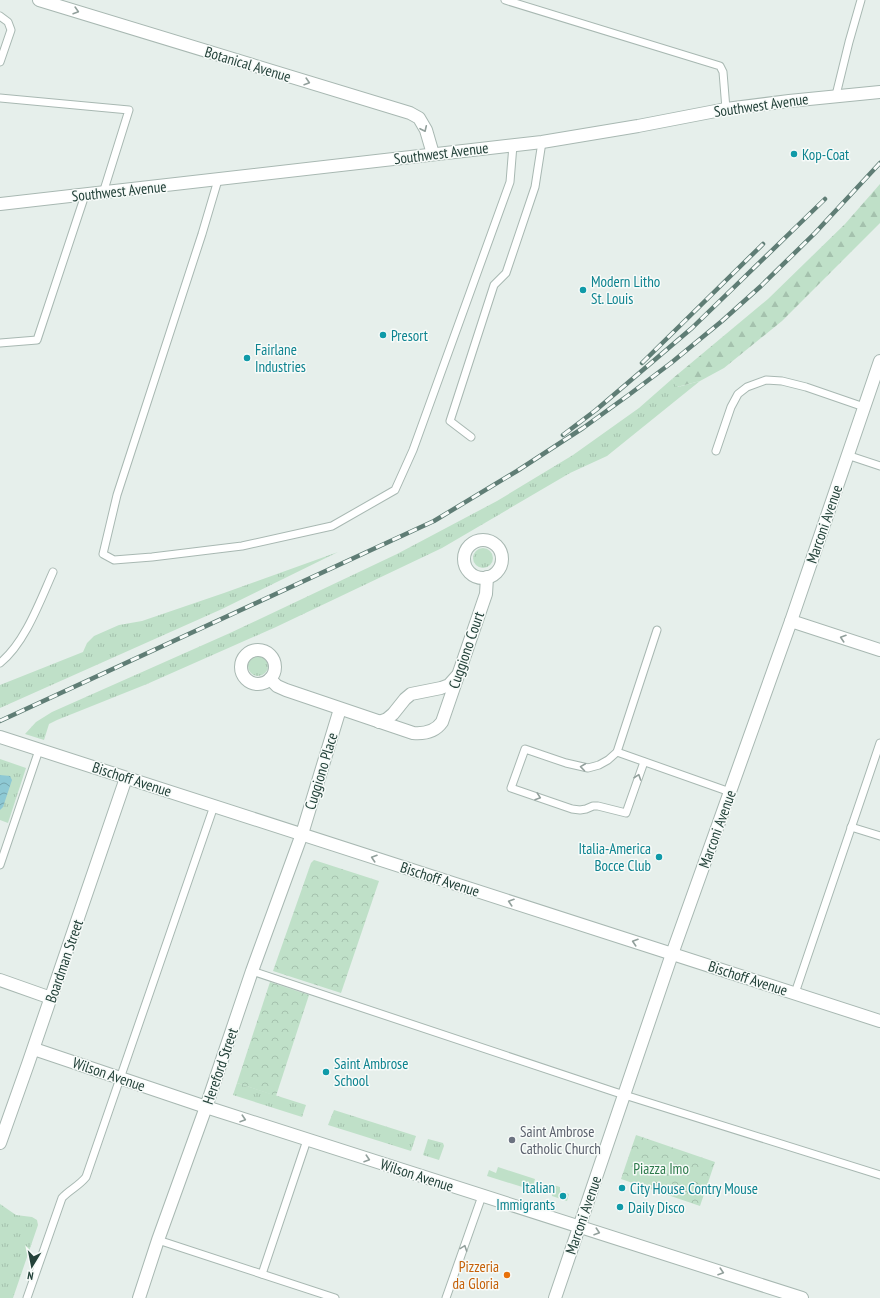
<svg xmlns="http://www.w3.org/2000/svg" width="880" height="1298" font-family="'PT Sans Narrow',sans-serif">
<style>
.grass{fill:url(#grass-tufts)}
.forest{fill:url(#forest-firs)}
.park{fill:url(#park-crowns)}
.garden{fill:#bfe0c8}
.water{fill:url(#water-waves)}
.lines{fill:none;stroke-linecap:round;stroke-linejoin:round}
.service-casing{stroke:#a8b8b2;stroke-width:9}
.minor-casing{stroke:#a8b8b2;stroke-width:14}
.tertiary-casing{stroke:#a8b8b2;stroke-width:14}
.service{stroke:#fff;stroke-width:7}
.minor{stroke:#fff;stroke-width:12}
.tertiary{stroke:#fff;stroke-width:12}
.rail-casing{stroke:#5f7d75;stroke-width:4.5}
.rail{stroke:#f7fbf9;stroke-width:3;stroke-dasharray:9;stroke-linecap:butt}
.oneway{stroke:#92a09c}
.culture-dot{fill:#0f9aa8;stroke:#f7fbf9;stroke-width:1.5}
.worship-dot{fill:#6b7280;stroke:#f7fbf9;stroke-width:1.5}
.food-dot{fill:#e8710a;stroke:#f7fbf9;stroke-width:1.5}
.labels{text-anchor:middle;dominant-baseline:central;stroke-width:3;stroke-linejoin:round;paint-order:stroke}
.street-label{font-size:15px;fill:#24423a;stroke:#f7fbf9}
.culture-label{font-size:15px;fill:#0d838f;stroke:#f7fbf9;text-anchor:start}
.worship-label{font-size:15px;fill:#5b616d;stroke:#f7fbf9;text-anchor:start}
.park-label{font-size:15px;fill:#2d7a4b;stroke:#f7fbf9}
.food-label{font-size:15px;fill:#c56008;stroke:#f7fbf9;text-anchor:end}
</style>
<defs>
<pattern id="grass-tufts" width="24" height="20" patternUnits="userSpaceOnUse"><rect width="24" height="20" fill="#bfe0c8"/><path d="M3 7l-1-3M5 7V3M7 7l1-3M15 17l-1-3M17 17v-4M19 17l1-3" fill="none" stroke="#a4c1ad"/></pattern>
<pattern id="forest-firs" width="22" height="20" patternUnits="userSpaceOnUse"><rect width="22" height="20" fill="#bfe0c8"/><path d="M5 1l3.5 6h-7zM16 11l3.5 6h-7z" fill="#a4c1ad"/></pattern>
<pattern id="park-crowns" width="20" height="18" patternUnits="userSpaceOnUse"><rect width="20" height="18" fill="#bfe0c8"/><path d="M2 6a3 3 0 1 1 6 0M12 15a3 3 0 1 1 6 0" fill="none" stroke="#a4c1ad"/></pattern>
<pattern id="water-waves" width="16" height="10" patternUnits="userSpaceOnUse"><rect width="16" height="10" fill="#8ec9d4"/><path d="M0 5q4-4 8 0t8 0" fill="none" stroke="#74a5ad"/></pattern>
</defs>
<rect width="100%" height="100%" fill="#e6efeb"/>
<g class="grass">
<polygon points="672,379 678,387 700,381 607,456 570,473 442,548 276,627 147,684 57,720 49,724 44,740 25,734 36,722 52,712 230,633 397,554 497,501 573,455 639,408"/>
<circle cx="483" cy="558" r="10"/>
<polygon points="338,552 222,609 0,708 0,685 83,652 87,643 94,636 119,625 142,621 224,593"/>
<circle cx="258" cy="666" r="10"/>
<polygon points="0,759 26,768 8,823 0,820"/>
<polygon points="237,1083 306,1105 302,1117 233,1095"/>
<polygon points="334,1110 416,1136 411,1151 328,1125"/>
<polygon points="428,1139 443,1143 444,1146 439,1160 423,1155"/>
<polygon points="0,1204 16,1215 32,1217 37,1220 38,1225 13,1298 0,1298"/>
</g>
<polygon class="forest" points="880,184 880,223 782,321 724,368 700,381 677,387 672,379 768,299 845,224"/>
<g class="park">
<polygon points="314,860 379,881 341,993 273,971 311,863"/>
<polygon points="270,982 309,995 276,1096 237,1083"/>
<polygon points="636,1135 715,1162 700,1206 621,1179"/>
</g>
<g class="garden">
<polygon points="498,1167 535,1179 532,1190 487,1176 489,1170 496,1173"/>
<polygon points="550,1184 560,1187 560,1191 569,1194 567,1201 552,1196 552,1193 548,1192"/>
</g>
<polygon class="water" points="0,775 10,776 12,780 3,807 0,810"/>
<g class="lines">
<g class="service-casing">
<g id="service">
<polyline points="505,0 720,66 723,72 726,109"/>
<polyline points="0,16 8,22 11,30 0,62"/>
<polyline points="836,95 849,42 861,0"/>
<polyline points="0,98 129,110 103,193"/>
<polyline points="218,180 202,234 117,495 103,554 114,560 152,557 242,546 332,526 395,490 413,450 510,182 513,145"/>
<polyline points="0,343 37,340 85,195"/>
<polyline points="471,437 450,421 494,285 506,273 535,187 542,142"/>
<polyline points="716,451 731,407 738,394 747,387 766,380 782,381 806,387 864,407"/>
<polyline points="847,455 880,466"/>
<polyline points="657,630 617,752 730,792"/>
<path d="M0 663C25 643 40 601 53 572"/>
<polyline points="617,752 608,760 599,765 588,768 566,763 525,749 511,788 572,809 580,810 586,809 593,806 598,806 626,813 644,762"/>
<polyline points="851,827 880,836"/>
<polyline points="0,865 39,750"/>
<polyline points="252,971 615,1092 880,1175"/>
<polyline points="795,993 880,743"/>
<polyline points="158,1240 335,1298"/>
<polyline points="262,1274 307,1140"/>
<path d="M27 1298 62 1198C69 1190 79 1186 86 1177L214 806"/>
<polyline points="446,1298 482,1196"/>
</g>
</g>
<g class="minor-casing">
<g id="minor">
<polyline points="39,0 410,113 419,118 426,130 433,154"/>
<circle cx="483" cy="559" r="19"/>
<polyline points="791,621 880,650"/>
<circle cx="258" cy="667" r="17"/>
<path d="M270 679 277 686 286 690 413 733C425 734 435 732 442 722L486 594 487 577"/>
<polyline points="379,722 387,719 393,714 405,699 411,694 441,688 449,685 457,676"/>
<polyline points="0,737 880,1021"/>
<polyline points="0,980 51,998"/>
<polyline points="34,1049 206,1107 802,1298"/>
<polyline points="0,1143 28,1064 126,778"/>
<polyline points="139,1298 158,1240 206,1107 252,971 302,834 340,709"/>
<polyline points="555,1298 672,954 791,621 880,361"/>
</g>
</g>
<g class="tertiary-casing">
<polyline id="tertiary" points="0,204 542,142 638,126 726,109 789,101 880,92"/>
</g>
<use href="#service" class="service"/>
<use href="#minor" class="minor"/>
<use href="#tertiary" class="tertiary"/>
<g class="rail-casing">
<g id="rail">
<polyline points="642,363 763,244"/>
<polyline points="563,435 596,410 692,328 825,199"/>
<polyline points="0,721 434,521 517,471 583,428 630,394 671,363 722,321 761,286 815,233 880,163"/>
</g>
</g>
<use href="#rail" class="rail"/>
</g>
<defs><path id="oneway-chevron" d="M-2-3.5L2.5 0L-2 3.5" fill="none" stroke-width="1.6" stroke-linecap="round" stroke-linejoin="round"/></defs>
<g class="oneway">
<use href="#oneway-chevron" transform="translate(76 11) rotate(17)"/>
<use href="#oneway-chevron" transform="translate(307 82) rotate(17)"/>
<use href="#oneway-chevron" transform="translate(424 129) rotate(65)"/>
<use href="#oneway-chevron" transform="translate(843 638) rotate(-162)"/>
<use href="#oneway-chevron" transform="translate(583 767) rotate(-172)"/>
<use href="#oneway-chevron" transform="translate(638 777) rotate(-71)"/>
<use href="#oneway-chevron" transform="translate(538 797) rotate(19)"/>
<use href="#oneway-chevron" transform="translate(374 858) rotate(-162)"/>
<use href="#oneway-chevron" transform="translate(511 902) rotate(-162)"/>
<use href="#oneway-chevron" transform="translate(635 942) rotate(-162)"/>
<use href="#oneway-chevron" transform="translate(243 1119) rotate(18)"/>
<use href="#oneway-chevron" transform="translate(367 1159) rotate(18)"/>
<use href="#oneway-chevron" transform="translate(597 1232) rotate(18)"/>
<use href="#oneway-chevron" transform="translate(464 1248) rotate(-70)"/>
<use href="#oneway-chevron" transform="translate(721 1272) rotate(18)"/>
</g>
<g class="culture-dot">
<circle cx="794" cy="154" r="4"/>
<circle cx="583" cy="290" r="4"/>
<circle cx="383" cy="335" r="4"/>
<circle cx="247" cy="358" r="4"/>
<circle cx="659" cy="857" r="4"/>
<circle cx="326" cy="1072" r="4"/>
<circle cx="622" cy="1188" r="4"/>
<circle cx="563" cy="1196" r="4"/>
<circle cx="620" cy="1207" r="4"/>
</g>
<circle class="worship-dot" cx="512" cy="1140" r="4"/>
<circle class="food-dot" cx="507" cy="1275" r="4"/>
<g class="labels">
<g class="street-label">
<text transform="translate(248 64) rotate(17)">Botanical Avenue</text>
<text transform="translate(761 105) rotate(-8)">Southwest Avenue</text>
<text transform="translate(441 153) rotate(-7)">Southwest Avenue</text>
<text transform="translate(119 191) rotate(-6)">Southwest Avenue</text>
<text transform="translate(824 524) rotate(-71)">Marconi Avenue</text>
<text transform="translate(466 650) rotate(-71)">Cuggiono Court</text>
<text transform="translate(321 771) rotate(-73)">Cuggiono Place</text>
<text transform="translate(132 779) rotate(18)">Bischoff Avenue</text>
<text transform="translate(717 829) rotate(-70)">Marconi Avenue</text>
<text transform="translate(440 879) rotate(18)">Bischoff Avenue</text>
<text transform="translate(64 961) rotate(-71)">Boardman Street</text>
<text transform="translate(748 978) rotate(18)">Bischoff Avenue</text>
<text transform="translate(220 1066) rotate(-71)">Hereford Street</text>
<text transform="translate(109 1074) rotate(19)">Wilson Avenue</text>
<text transform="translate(417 1175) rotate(18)">Wilson Avenue</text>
<text transform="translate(583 1215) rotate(-71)">Marconi Avenue</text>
</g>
<g class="culture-label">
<text x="802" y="154">Kop-Coat</text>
<text x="591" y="281">Modern Litho<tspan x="591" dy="17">St. Louis</tspan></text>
<text x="391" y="335">Presort</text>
<text x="255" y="349">Fairlane<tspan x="255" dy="17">Industries</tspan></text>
<text x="651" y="848" text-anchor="end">Italia-America<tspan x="651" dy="17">Bocce Club</tspan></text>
<text x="334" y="1063">Saint Ambrose<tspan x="334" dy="17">School</tspan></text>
<text x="555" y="1187" text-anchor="end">Italian<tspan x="555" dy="17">Immigrants</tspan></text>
<text x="630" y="1188">City House Contry Mouse</text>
<text x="628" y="1207">Daily Disco</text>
</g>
<g class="worship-label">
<text x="520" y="1131">Saint Ambrose<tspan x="520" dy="17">Catholic Church</tspan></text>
</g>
<g class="park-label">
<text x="661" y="1168">Piazza Imo</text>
</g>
<g class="food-label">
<text x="499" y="1266">Pizzeria<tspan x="499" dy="17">da Gloria</tspan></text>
</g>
</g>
<g transform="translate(32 1266) rotate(190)" stroke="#f7fbf9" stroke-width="3" paint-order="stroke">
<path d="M0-3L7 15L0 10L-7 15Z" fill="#24423a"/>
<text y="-6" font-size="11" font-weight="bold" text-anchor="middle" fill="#24423a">N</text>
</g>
</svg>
